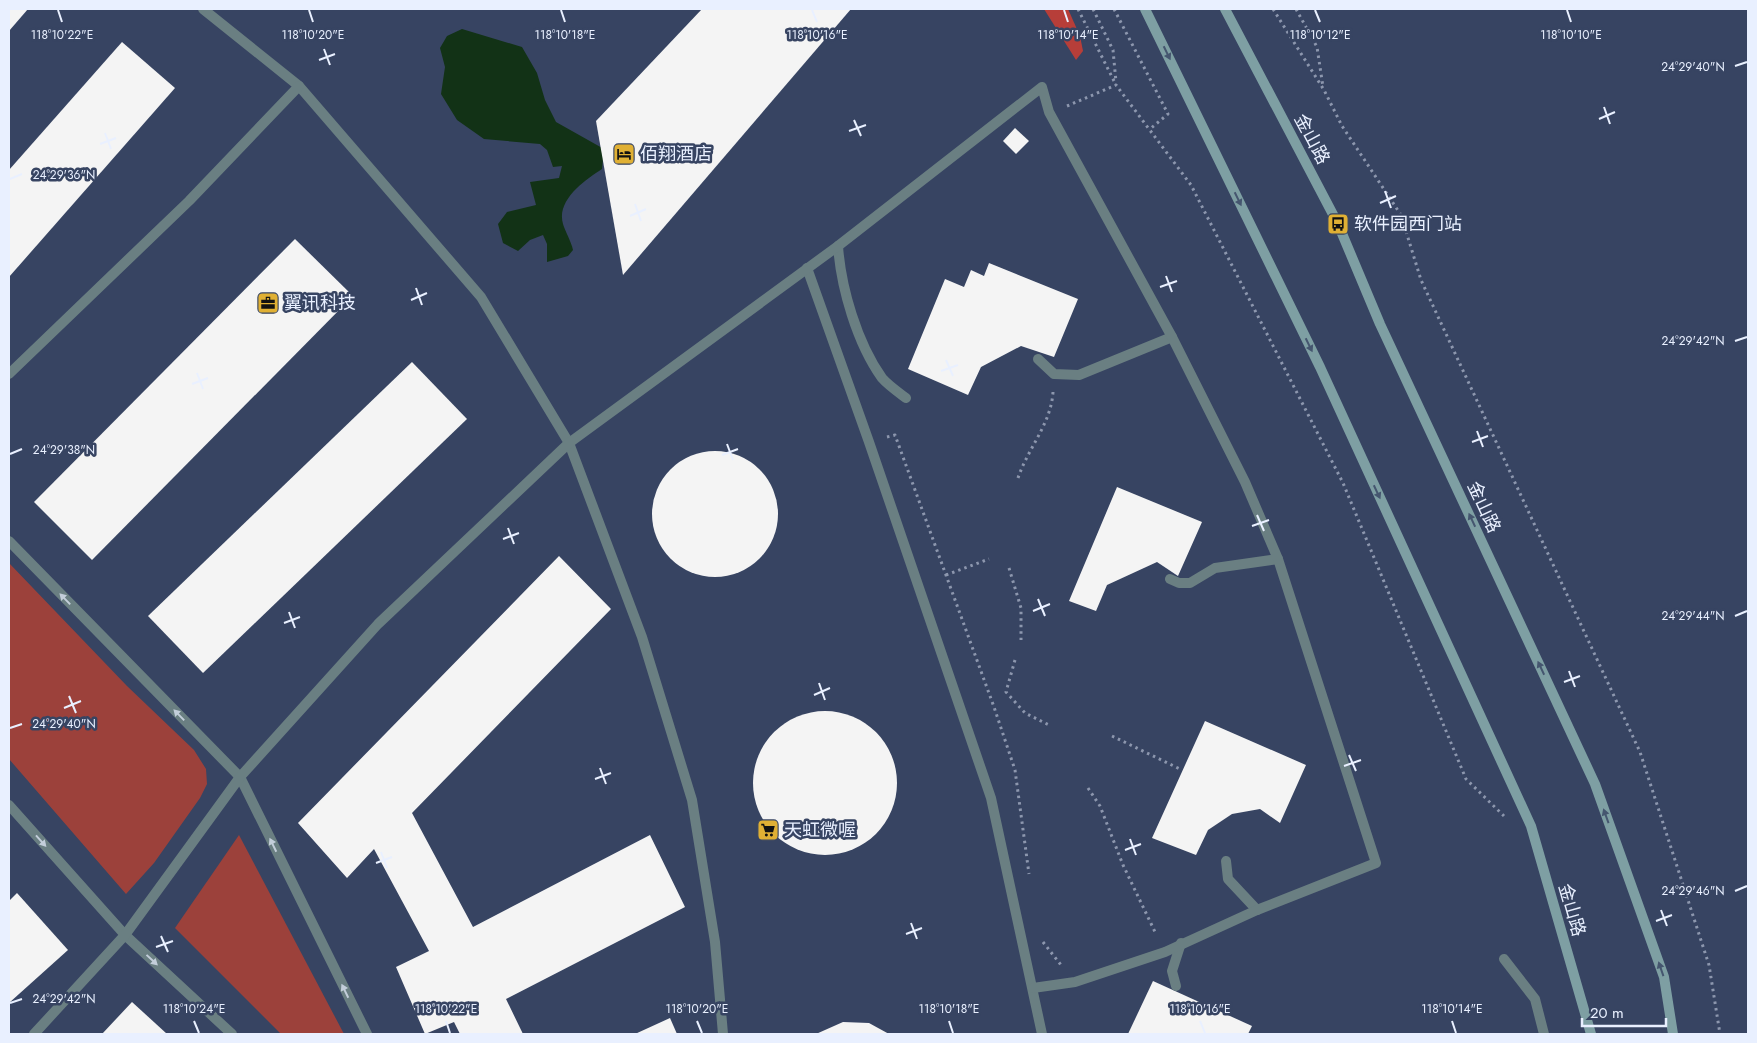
<svg xmlns="http://www.w3.org/2000/svg" width="1757" height="1043" font-family="Jost,'Noto Sans SC',sans-serif">
<style>
.green{fill:#9c413b}
.forest{fill:#b73e39}
.water{fill:#123216}
.building{fill:#f4f4f4}
.lines{fill:none;stroke-linecap:round;stroke-linejoin:round}
.path{stroke:#8d97ae;stroke-width:3;stroke-dasharray:2.5 4;stroke-linecap:butt}
.street{stroke:#6a7f82;stroke-width:10}
.secondary{stroke:#7e9fa3;stroke-width:10}
.oneway{fill:#45566f}
.oneway2{fill:#c3ceda}
.ticks{fill:none;stroke:#e9f0ff;stroke-width:2}
.labels{text-anchor:middle;dominant-baseline:central;stroke-width:5;stroke-linejoin:round;paint-order:stroke}
.street-label{font-size:18px;fill:#e9f0ff;stroke:#374462}
.poi-label{font-size:18px;fill:#e9f0ff;stroke:#374462;text-anchor:start}
.ticks-label{font-size:12px;text-anchor:middle;fill:#e9f0ff;stroke:#374462;stroke-width:5;stroke-linejoin:round;paint-order:stroke}
</style>
<rect width="100%" height="100%" fill="#374462"/>
<g class="green">
<polygon points="9,563 127,686 194,750 206,769 207,784 200,798 154,863 126,894 9,759"/>
<polygon points="239,835 344,1034 281,1034 175,928"/>
</g>
<polygon class="forest" points="1044,9 1068,9 1080,36 1083,51 1076,60"/>
<path class="water" d="M462 29 522 47 537 73 545 100 556 122 604 149 602 169C585 180 556 200 563 224 565 231 571 241 573 250L568 256 547 262V244L543 235 530 240 518 251 503 243 498 224 507 212 536 205 530 182 559 178 562 166 553 167 547 150 540 144 484 139 457 120 441 94 445 67 440 48 447 36Z"/>
<g class="building">
<polygon points="9,9 28,9 9,31"/>
<polygon points="702,9 851,9 623,275 596,121"/>
<polygon points="122,42 175,88 9,277 9,170"/>
<polygon points="1015,128 1029,141 1016,154 1003,141"/>
<polygon points="295,239 353,296 92,560 34,502"/>
<polygon points="989,263 1078,299 1054,357 1021,346 981,367 968,395 908,369 945,279 964,287 971,270 984,276"/>
<polygon points="412,362 467,419 203,673 148,616"/>
<circle cx="715" cy="514" r="63"/>
<polygon points="1117,487 1202,522 1178,576 1157,562 1107,585 1096,611 1069,601"/>
<polygon points="559,556 611,609 412,813 473,927 650,835 685,907 506,999 523,1034 460,1034 454,1022 425,1034 396,967 429,951 374,849 347,878 298,823"/>
<circle cx="825" cy="783" r="72"/>
<polygon points="1205,721 1306,765 1280,823 1260,809 1232,814 1208,830 1196,855 1152,838"/>
<polygon points="17,893 68,950 9,1003 9,901"/>
<polygon points="1153,981 1252,1026 1248,1034 1128,1034"/>
<polygon points="132,1002 167,1034 102,1034"/>
<polygon points="670,1018 677,1034 635,1034"/>
<polygon points="843,1022 869,1023 889,1034 816,1034"/>
</g>
<g class="lines">
<g class="path">
<polyline points="1078,9 1116,85"/>
<polyline points="1093,9 1113,50 1116,82"/>
<polyline points="1114,9 1168,114 1150,129"/>
<polyline points="1273,9 1324,90 1342,126 1401,215 1421,280 1640,752 1709,965 1720,1034"/>
<polyline points="1296,9 1317,47 1323,87"/>
<polyline points="1067,106 1116,85 1191,185 1343,483 1466,779 1504,816"/>
<polyline points="887,437 895,435 994,707 1015,770 1029,874"/>
<path d="M1018 478C1028 448 1051 424 1053 392"/>
<polyline points="1009,568 1021,608 1021,640"/>
<polyline points="946,575 989,559"/>
<polyline points="1015,660 1006,692 1025,713 1049,725"/>
<polyline points="1112,736 1182,770"/>
<polyline points="1088,788 1100,806 1123,865 1156,934"/>
<polyline points="1043,942 1061,965"/>
</g>
<g class="street">
<polyline points="203,9 299,86 481,297 569,443 642,637 692,800 715,942 723,1034"/>
<path d="M838 246C841 288 857 343 882 378 888 385 898 392 906 398"/>
<polyline points="807,268 869,442 991,798 1042,1034"/>
<polyline points="1038,359 1054,374 1079,375 1172,337"/>
<polyline points="9,374 189,201 299,86"/>
<polyline points="9,541 240,777 367,1034"/>
<polyline points="1170,579 1179,583 1190,583 1215,568 1278,559"/>
<polyline points="9,805 125,935 232,1034"/>
<polyline points="1226,861 1228,879 1257,910"/>
<polyline points="1504,959 1535,999 1544,1034"/>
<polyline points="1176,986 1172,971 1181,943"/>
<polyline points="34,1034 125,935 240,777 378,624 569,443 838,246 1042,87 1049,112 1172,337 1245,482 1278,559 1376,863 1257,910 1165,952 1075,982 1033,988"/>
</g>
<g class="secondary">
<polyline points="1145,9 1320,367 1531,826 1591,1034"/>
<polyline points="1225,9 1338,224 1380,324 1595,784 1664,977 1673,1034"/>
</g>
</g>
<defs><path id="oneway-solid" d="M-6-.8H1V-3.2L6.5 0L1 3.2V.8H-6Z" transform="scale(1.25)"/></defs>
<g class="oneway">
<use href="#oneway-solid" transform="translate(1167 53) rotate(64)"/>
<use href="#oneway-solid" transform="translate(1238 199) rotate(64)"/>
<use href="#oneway-solid" transform="translate(1309 345) rotate(64)"/>
<use href="#oneway-solid" transform="translate(1377 492) rotate(65)"/>
<use href="#oneway-solid" transform="translate(1472 520) rotate(-115)"/>
<use href="#oneway-solid" transform="translate(1541 668) rotate(-115)"/>
<use href="#oneway-solid" transform="translate(1606 816) rotate(-110)"/>
<use href="#oneway-solid" transform="translate(1661 969) rotate(-109)"/>
</g>
<g class="oneway2">
<use href="#oneway-solid" transform="translate(65 599) rotate(-134)"/>
<use href="#oneway-solid" transform="translate(179 715) rotate(-134)"/>
<use href="#oneway-solid" transform="translate(41 841) rotate(48)"/>
<use href="#oneway-solid" transform="translate(273 845) rotate(-116)"/>
<use href="#oneway-solid" transform="translate(152 960) rotate(43)"/>
<use href="#oneway-solid" transform="translate(345 991) rotate(-116)"/>
</g>
<path class="ticks" d="M58 10 62 22M309 10 313 22M561 10 565 22M812 10 817 22M1064 10 1068 22M1315 10 1320 22M1567 10 1571 22M324 49 330 65M319 60 335 54M1735 66 1747 62M1604 107 1610 124M1599 119 1615 112M854 120 861 136M849 131 866 125M105 133 111 149M100 144 116 138M10 179 22 174M1385 191 1391 208M1380 203 1396 196M635 204 641 221M630 216 646 209M1166 276 1172 292M1160 287 1177 281M416 288 422 305M411 300 427 293M1735 341 1747 337M946 360 953 376M941 371 958 365M197 373 203 389M192 384 208 378M1477 431 1483 447M1472 442 1488 436M727 444 733 460M10 454 22 449M722 455 738 449M1257 515 1264 531M1252 526 1269 520M508 528 514 544M503 539 519 533M1038 599 1045 616M1033 611 1050 604M289 612 295 628M1735 616 1747 611M284 623 300 617M1569 671 1575 687M1564 682 1580 676M819 683 825 700M814 695 830 688M69 696 76 713M64 708 81 701M10 728 22 724M1349 755 1356 771M1344 766 1361 760M600 768 606 784M595 779 611 773M1130 839 1136 855M1125 850 1141 844M381 852 387 868M376 863 392 857M1735 891 1747 886M1661 910 1667 926M1656 921 1672 915M911 923 917 939M906 934 922 928M161 936 168 952M156 947 173 941M10 1003 22 999M194 1021 199 1033M446 1021 450 1033M697 1021 702 1033M949 1021 953 1033M1200 1021 1205 1033M1452 1021 1456 1033"/>
<defs>
<g id="hotel-square" transform="scale(1.125)"><rect x="-9" y="-9" width="18" height="18" rx="4" fill="#e0b034" stroke="#374462"/><path d="M-6-4.5h1.5V1H6V5H4.5V3h-9V5H-6ZM-4 0a1.8 1.8 0 1 1 3.6 0ZM.5 0V-2.5h3Q6-2.5 6 0Z" fill="#111"/></g>
<g id="bus-square" transform="scale(1.125)"><rect x="-9" y="-9" width="18" height="18" rx="4" fill="#e0b034" stroke="#374462"/><path d="M-5-6H5V4H4V6H2V4H-2V6H-4V4H-5ZM-3.5-4V0h7V-4ZM-3.5 1.2v1.5H-2V1.2ZM2 1.2v1.5H3.5V1.2Z" fill="#111"/></g>
<g id="office-square" transform="scale(1.125)"><rect x="-9" y="-9" width="18" height="18" rx="4" fill="#e0b034" stroke="#374462"/><path d="M-6-3h4V-5.5h4V-3h4V5H-6ZM-1-4.5V-3h2v-1.5ZM-6 0V1H6V0Z" fill="#111"/></g>
<g id="supermarket-square" transform="scale(1.125)"><rect x="-9" y="-9" width="18" height="18" rx="4" fill="#e0b034" stroke="#374462"/><path d="M-6-5.5h2.5l.6 2H6L4.5 2H-2.5L-4.4-4H-6ZM-1.5 3.2a1.3 1.3 0 1 0 .1 0ZM3 3.2a1.3 1.3 0 1 0 .1 0Z" fill="#111"/></g>
</defs>
<g fill-rule="evenodd">
<use href="#hotel-square" x="624" y="154"/>
<use href="#bus-square" x="1338" y="224"/>
<use href="#office-square" x="268" y="303"/>
<use href="#supermarket-square" x="768" y="830"/>
</g>
<g class="labels">
<g class="street-label">
<text transform="translate(1312 139) rotate(62)">金山路</text>
<text transform="translate(1484 507) rotate(65)">金山路</text>
<text transform="translate(1572 910) rotate(74)">金山路</text>
</g>
<g class="poi-label">
<text x="640" y="154">佰翔酒店</text>
<text x="1354" y="224">软件园西门站</text>
<text x="284" y="303">翼讯科技</text>
<text x="784" y="830">天虹微喔</text>
</g>
</g>
<g class="ticks-label">
<text x="62" y="39">118°10'22"E</text>
<text x="313" y="39">118°10'20"E</text>
<text x="565" y="39">118°10'18"E</text>
<text x="817" y="39">118°10'16"E</text>
<text x="1068" y="39">118°10'14"E</text>
<text x="1320" y="39">118°10'12"E</text>
<text x="1571" y="39">118°10'10"E</text>
<text x="1693" y="71">24°29'40"N</text>
<text x="64" y="179">24°29'36"N</text>
<text x="1693" y="345">24°29'42"N</text>
<text x="64" y="454">24°29'38"N</text>
<text x="1693" y="620">24°29'44"N</text>
<text x="64" y="728">24°29'40"N</text>
<text x="1693" y="895">24°29'46"N</text>
<text x="64" y="1003">24°29'42"N</text>
<text x="194" y="1013">118°10'24"E</text>
<text x="446" y="1013">118°10'22"E</text>
<text x="697" y="1013">118°10'20"E</text>
<text x="949" y="1013">118°10'18"E</text>
<text x="1200" y="1013">118°10'16"E</text>
<text x="1452" y="1013">118°10'14"E</text>
</g>
<rect width="1757" height="1043" fill="none" stroke="#e9f0ff" stroke-width="20"/>
<path d="M1582 1018v8h84v-8" fill="none" stroke="#e9f0ff" stroke-width="2.5"/>
<text x="1590" y="1018" font-size="15" fill="#e9f0ff" stroke="#374462" stroke-width="4" paint-order="stroke">20 m</text>
</svg>
